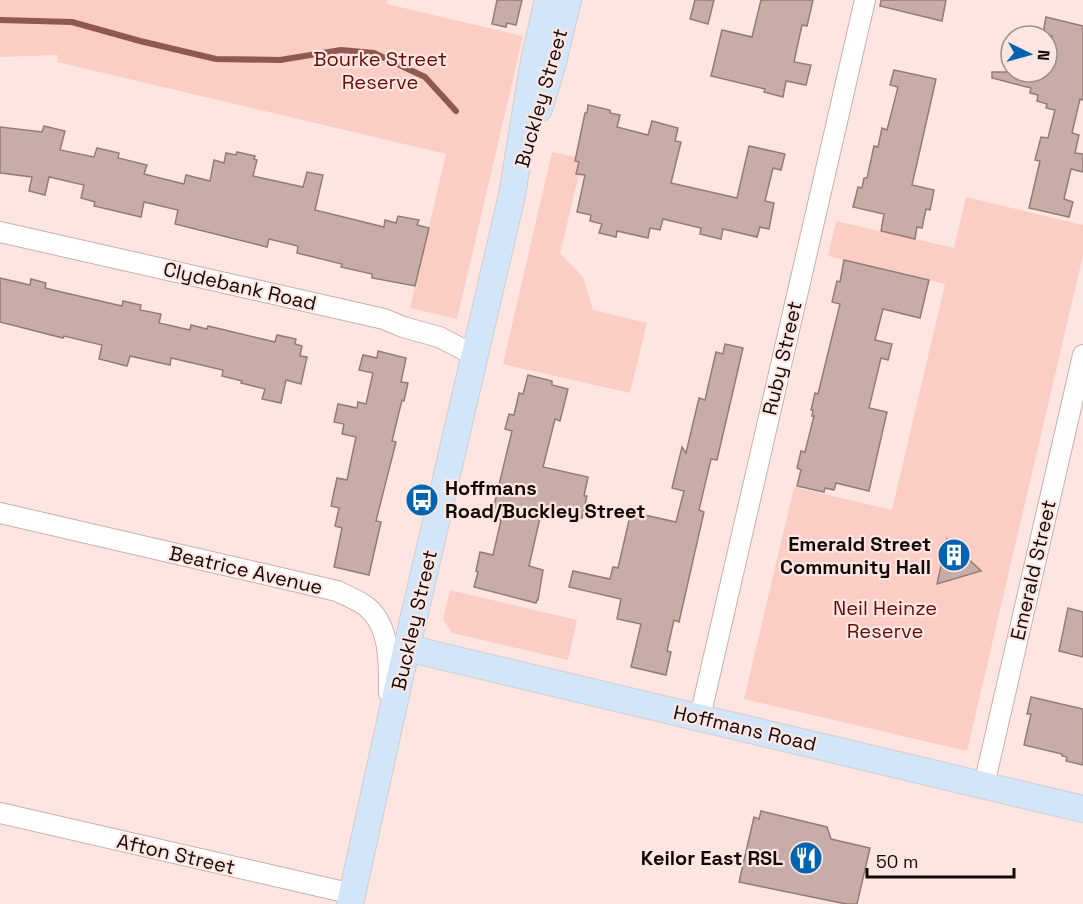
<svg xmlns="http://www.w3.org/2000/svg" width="1083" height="904" font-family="'Space Grotesk',sans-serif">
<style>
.green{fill:#fbcdc4}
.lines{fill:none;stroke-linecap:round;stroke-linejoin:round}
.stream{stroke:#8d5950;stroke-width:6}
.building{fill:#c8aca7;stroke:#957b76;stroke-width:1.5}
.minor-casing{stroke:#caaea9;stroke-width:22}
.major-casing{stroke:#d0cece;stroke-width:28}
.minor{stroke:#fff;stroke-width:20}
.major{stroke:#d3e5f8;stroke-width:26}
.labels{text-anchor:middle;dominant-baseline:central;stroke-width:4.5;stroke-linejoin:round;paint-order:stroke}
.park-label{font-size:20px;fill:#640d05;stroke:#fde6e1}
.street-label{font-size:20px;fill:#120908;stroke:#fde6e1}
.poi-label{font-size:20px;font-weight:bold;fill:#120908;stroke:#fde6e1;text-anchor:end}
</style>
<rect width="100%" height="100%" fill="#fde6e1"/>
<g class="green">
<polygon points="0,0 387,0 387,4 523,36 457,319 410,308 446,154 57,62 58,55 0,57"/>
<polygon points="552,152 576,157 575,161 579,162 576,173 579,174 560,253 583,277 593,310 647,323 630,393 503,364"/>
<polygon points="966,197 1083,225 1083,255 967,751 744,699 794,487 892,510 945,284 828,256 836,221 954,248"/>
<polygon points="450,590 577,620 568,660 452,633 443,619"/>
</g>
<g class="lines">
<polyline class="stream" points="0,20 72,22 140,41 216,59 280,60 341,50 374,53 425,77 456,111"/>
</g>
<g class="building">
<polygon points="497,0 522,0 516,25 507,23 506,27 492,24"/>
<polygon points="695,0 714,0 708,24 690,19"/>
<polygon points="761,0 813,0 807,26 802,25 794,62 811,65 806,85 786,81 783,97 764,92 765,89 711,76 722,30 752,37"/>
<polygon points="881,0 946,0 942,21 880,6"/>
<polygon points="1046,17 1083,26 1083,100 1080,99 1072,133 1079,135 1075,153 1083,154 1083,172 1071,169 1064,199 1073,202 1069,217 1029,208 1040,161 1035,160 1041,137 1048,138 1055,110 1046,108 1047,104 1037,101 1038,95 1030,93 1031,88 992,78 992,72 1047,72 1047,58 1052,36 1043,33"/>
<polygon points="894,70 936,79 912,185 934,190 930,210 926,209 922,228 917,227 915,239 881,231 884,214 853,207 858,187 862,188 864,178 867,178 874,146 878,147 882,128 887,130 898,87 890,85"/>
<polygon points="588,105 610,110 610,113 620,115 617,127 648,135 652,121 678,128 675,141 681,142 671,183 737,198 749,146 785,154 781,170 773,168 765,201 774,203 769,229 760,227 757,237 723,229 721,239 700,234 701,228 663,219 660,230 650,228 648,238 617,231 616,237 599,233 602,224 590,221 591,215 577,212 585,175 576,174 579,162 575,161 585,113 587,113"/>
<polygon points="44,126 65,131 60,150 94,157 97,148 119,153 118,158 147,165 144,174 184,184 186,175 210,181 214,160 224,163 226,153 236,155 237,152 255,156 254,159 257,160 253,176 303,187 307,172 323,175 315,210 384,227 385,220 396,223 398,216 419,220 417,225 429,228 415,286 372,278 372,274 341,267 342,264 297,253 298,246 269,239 267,247 175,224 178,210 144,202 141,217 94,206 95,202 81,198 84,185 49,177 45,195 29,191 32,177 0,173 0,127 42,132"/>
<polygon points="844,260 929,280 920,318 883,309 875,340 892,344 888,360 881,358 869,408 887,412 869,491 836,483 834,490 825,488 824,492 797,486 801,470 797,468 801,451 805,452 814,416 812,416 813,410 811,410 815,393 818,394 840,304 832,302 837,281 840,282"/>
<polygon points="0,278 30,285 31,279 46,283 45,288 53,290 122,306 123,301 141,305 140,310 161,314 159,323 190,330 191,325 207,329 208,326 275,342 277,335 296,339 295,344 302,346 300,356 307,357 301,384 286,380 281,403 262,399 265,389 241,383 242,381 222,376 223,370 171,358 170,365 130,356 127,366 99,359 102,345 64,336 63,338 0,322"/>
<polygon points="725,344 743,348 717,460 711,459 699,510 704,512 679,622 674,620 667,651 671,652 666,675 631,667 641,624 617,619 621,599 569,587 573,571 610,579 613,567 618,568 631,512 676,522 684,491 672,488 682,447 686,453 699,398 705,400 716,352 723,354"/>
<polygon points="378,351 406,358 401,382 408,383 404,401 402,400 392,441 396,442 376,521 381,522 369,575 334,567 342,528 335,526 339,508 331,506 337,478 347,480 356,437 342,434 344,424 334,422 338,404 357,408 358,402 366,404 373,373 359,370 363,355 377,358"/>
<polygon points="528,375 552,381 552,385 568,389 560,421 555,419 543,467 588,477 584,496 587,496 582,518 542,509 529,566 543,570 538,600 537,600 536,603 474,587 478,572 476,571 480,552 493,555 501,520 491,518 512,431 505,429 509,414 514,415 519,393 523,394"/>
<polygon points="947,539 981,571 937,584"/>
<polygon points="1068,608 1083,612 1083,657 1059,651"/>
<polygon points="1031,697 1083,709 1083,765 1066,761 1067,757 1062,756 1062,754 1024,745 1031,714 1027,714"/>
<polygon points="761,811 827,827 831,839 870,848 857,904 846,904 739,882 754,817 759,819"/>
</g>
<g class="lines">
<g class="minor-casing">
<g id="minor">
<polyline points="0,232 384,319 403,327 439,337 476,356"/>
<path d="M0 513 337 591C347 596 358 600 367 607 391 627 389 665 389 693"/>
<polyline points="700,717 865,0"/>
<polyline points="984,785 1083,355"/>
<polyline points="0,813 353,894"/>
</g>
</g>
<g class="major-casing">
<g id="major">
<polyline points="539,109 552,66 568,0"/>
<polyline points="407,648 1083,809"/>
<polyline points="350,904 399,681 512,195 534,61 548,0"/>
</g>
</g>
<use href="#minor" class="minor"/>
<use href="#major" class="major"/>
</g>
<defs>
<g id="bus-disc" transform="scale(1.725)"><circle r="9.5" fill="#0263b0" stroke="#fde6e1"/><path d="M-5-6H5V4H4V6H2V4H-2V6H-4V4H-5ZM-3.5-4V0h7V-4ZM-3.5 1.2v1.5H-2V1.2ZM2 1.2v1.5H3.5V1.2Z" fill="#fff"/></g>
<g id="building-disc" transform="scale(1.725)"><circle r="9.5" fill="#0263b0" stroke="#fde6e1"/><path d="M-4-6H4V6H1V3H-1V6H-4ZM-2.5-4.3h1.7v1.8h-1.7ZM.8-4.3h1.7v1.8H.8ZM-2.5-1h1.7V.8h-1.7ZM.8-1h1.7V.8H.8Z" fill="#fff"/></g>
<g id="restaurant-disc" transform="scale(1.725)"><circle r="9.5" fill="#0263b0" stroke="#fde6e1"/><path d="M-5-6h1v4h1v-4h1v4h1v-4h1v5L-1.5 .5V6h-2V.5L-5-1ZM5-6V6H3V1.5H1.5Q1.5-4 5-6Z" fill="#fff"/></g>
</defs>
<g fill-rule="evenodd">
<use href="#bus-disc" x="422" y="500"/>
<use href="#building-disc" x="954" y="555"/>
<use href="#restaurant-disc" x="806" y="858"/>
</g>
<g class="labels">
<g class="park-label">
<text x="380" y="59">Bourke Street<tspan x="380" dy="23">Reserve</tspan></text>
<text x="885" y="608">Neil Heinze<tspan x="885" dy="23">Reserve</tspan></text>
</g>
<g class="street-label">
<text transform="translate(541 98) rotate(-74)">Buckley Street</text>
<text transform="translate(240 286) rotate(13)">Clydebank Road</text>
<text transform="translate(782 358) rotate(-77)">Ruby Street</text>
<text transform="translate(246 570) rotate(13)">Beatrice Avenue</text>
<text transform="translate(1033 570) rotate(-77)">Emerald Street</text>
<text transform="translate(414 620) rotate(-77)">Buckley Street</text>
<text transform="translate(745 728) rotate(13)">Hoffmans Road</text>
<text transform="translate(176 854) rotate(13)">Afton Street</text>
</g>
<g class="poi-label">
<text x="445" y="488" text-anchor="start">Hoffmans<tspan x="445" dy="23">Road/Buckley Street</tspan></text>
<text x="931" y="544">Emerald Street<tspan x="931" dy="23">Community Hall</tspan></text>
<text x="783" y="858">Keilor East RSL</text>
</g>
</g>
<g transform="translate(1029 54) rotate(95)"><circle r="28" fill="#fde6e1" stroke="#9f8e8a" stroke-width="1.5"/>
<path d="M0-4.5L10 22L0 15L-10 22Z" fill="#0263b0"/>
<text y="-9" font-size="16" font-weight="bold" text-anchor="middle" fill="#120908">N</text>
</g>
<path d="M867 868v9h147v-9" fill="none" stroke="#120908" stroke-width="3"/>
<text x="876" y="868" font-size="18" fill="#120908" stroke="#fde6e1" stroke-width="4.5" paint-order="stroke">50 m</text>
</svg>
